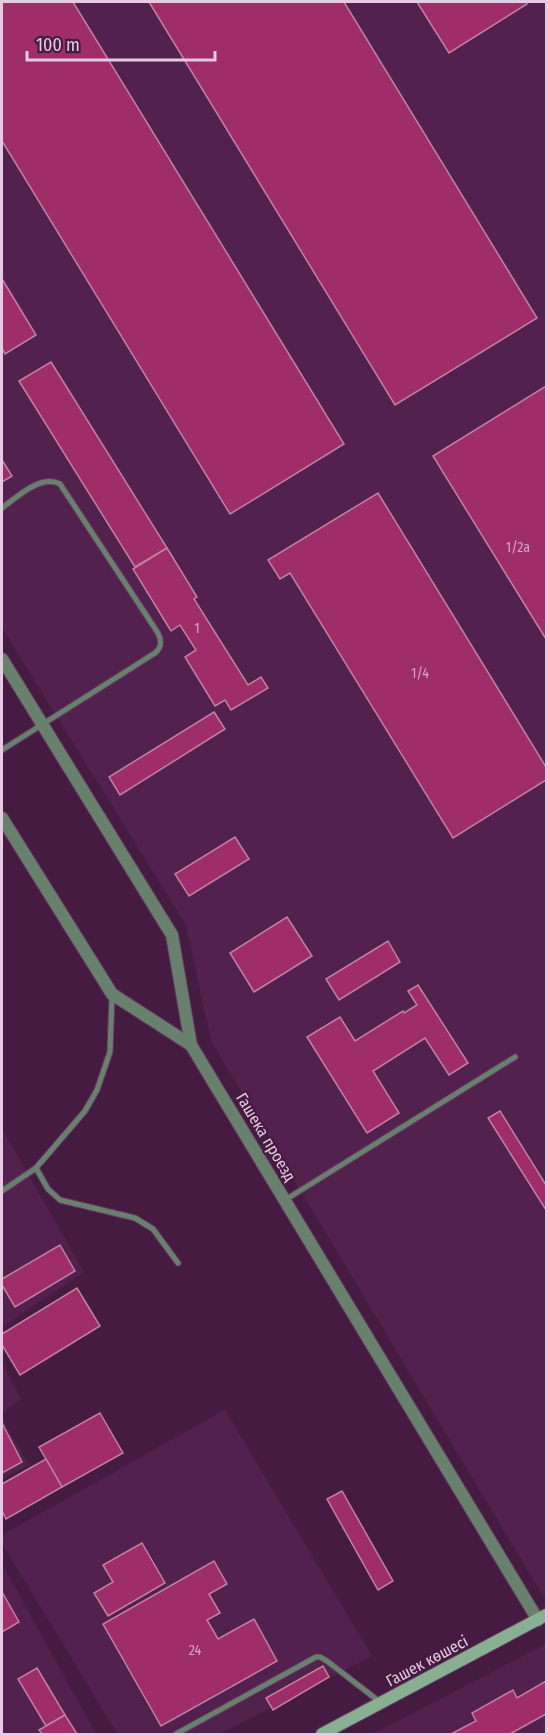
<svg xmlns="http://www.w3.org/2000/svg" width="548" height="1736" font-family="'Fira Sans Condensed',sans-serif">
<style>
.built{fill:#53214e}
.building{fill:#9e2d6a;stroke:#c2829e;stroke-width:1.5}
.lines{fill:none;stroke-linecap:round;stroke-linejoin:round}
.service-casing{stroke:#633a5f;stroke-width:7}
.tertiary-casing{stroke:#633a5f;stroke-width:14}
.secondary-casing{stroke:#633a5f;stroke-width:14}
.service{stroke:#69806e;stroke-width:5}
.tertiary{stroke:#69806e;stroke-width:12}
.secondary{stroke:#88af91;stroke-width:12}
.labels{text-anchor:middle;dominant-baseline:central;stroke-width:4.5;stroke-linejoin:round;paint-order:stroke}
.number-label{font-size:14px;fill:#d4a3c3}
.street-label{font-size:16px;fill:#e6cae1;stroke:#461b42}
</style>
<rect width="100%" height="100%" fill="#461b42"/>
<g class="built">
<polygon points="2,2 546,2 546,1601 211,1041 186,925 2,628"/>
<polygon points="2,1129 84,1272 2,1327"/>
<polygon points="2,1363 21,1399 2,1413"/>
<polygon points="225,1410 372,1656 220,1734 117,1734 2,1543 2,1535"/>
<polygon points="2,1418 29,1465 2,1479"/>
<polygon points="2,1564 96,1734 2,1734"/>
<polygon points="546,1644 546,1734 373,1734"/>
</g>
<g class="building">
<polygon points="2,2 73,2 344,444 230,514 2,141"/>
<polygon points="149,2 344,2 537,318 395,405"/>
<polygon points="417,2 526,2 527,4 449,53"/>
<polygon points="2,279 36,335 5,354 2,348"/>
<polygon points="51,362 167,548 135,567 19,381"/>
<polygon points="546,386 546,639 433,456"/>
<polygon points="2,460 12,476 2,482"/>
<polygon points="378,493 546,767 546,780 453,838 290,573 280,579 268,560"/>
<polygon points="167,548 197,597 194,599 248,685 261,677 268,688 231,710 225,700 215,706 185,657 196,650 180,625 171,631 133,569"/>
<polygon points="214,712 225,729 120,795 109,777"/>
<polygon points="235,837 249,859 189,896 175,874"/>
<polygon points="287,917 312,956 254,992 230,953"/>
<polygon points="388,941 400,962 339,1000 326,979"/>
<polygon points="418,985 468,1063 449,1075 425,1038 373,1071 399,1113 367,1133 307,1037 340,1017 355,1041 403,1011 404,1013 417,1005 408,991"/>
<polygon points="500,1111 546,1185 546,1210 488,1118"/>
<polygon points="60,1245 75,1271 15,1307 2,1285 2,1279"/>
<polygon points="77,1288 100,1326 20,1375 2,1345 2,1334"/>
<polygon points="100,1413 123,1453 62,1487 39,1447"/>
<polygon points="2,1423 22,1462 2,1473"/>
<polygon points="46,1459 62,1487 6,1519 2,1511 2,1484"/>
<polygon points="342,1491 393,1581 378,1590 327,1499"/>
<polygon points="142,1543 165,1583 108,1616 94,1593 113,1582 103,1565"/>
<polygon points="214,1561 227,1584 209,1594 220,1613 207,1620 218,1639 254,1619 277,1661 161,1726 103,1624"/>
<polygon points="2,1592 19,1622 2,1632"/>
<polygon points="323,1666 329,1677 273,1710 266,1698"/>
<polygon points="37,1668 65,1715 46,1726 18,1679"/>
<polygon points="546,1681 546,1714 510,1734 451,1734 476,1721 472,1713 513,1690 517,1698"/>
<polygon points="65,1715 77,1734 42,1734 39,1730"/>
</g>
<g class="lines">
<g class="service-casing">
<g id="service">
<path d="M2 508C17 497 41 474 60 484L158 633C162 641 162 647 155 653L2 750"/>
<polyline points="36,1168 48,1189 60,1200 135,1218 153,1229 178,1263"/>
<polyline points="2,1191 36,1168 85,1111 97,1090 110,1052 112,996"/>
<polyline points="285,1200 515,1057"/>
<polyline points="176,1734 316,1657 320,1657 327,1661 380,1702"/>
</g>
</g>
<g class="tertiary-casing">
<g id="tertiary">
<polyline points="2,659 172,935 191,1045 538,1620"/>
<polyline points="2,818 112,994 191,1045"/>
</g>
</g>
<g class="secondary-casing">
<polyline id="secondary" points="322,1734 546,1615"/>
</g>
<use href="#service" class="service"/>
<use href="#tertiary" class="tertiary"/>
<use href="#secondary" class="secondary"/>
</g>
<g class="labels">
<g class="number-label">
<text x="518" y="547">1/2а</text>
<text x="197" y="628">1</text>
<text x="420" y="673">1/4</text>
<text x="195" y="1650">24</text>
</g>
<g class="street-label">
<text transform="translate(266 1137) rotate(59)">Гашека проезд</text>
<text transform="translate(427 1661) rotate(-28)">Гашек көшесі</text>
</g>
</g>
<rect width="548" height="1736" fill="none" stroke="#e6cae1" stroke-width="6"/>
<path d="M27 51v9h188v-9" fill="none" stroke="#e6cae1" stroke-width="3"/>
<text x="36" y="51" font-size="18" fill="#e6cae1" stroke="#461b42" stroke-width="4.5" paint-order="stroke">100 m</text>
</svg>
